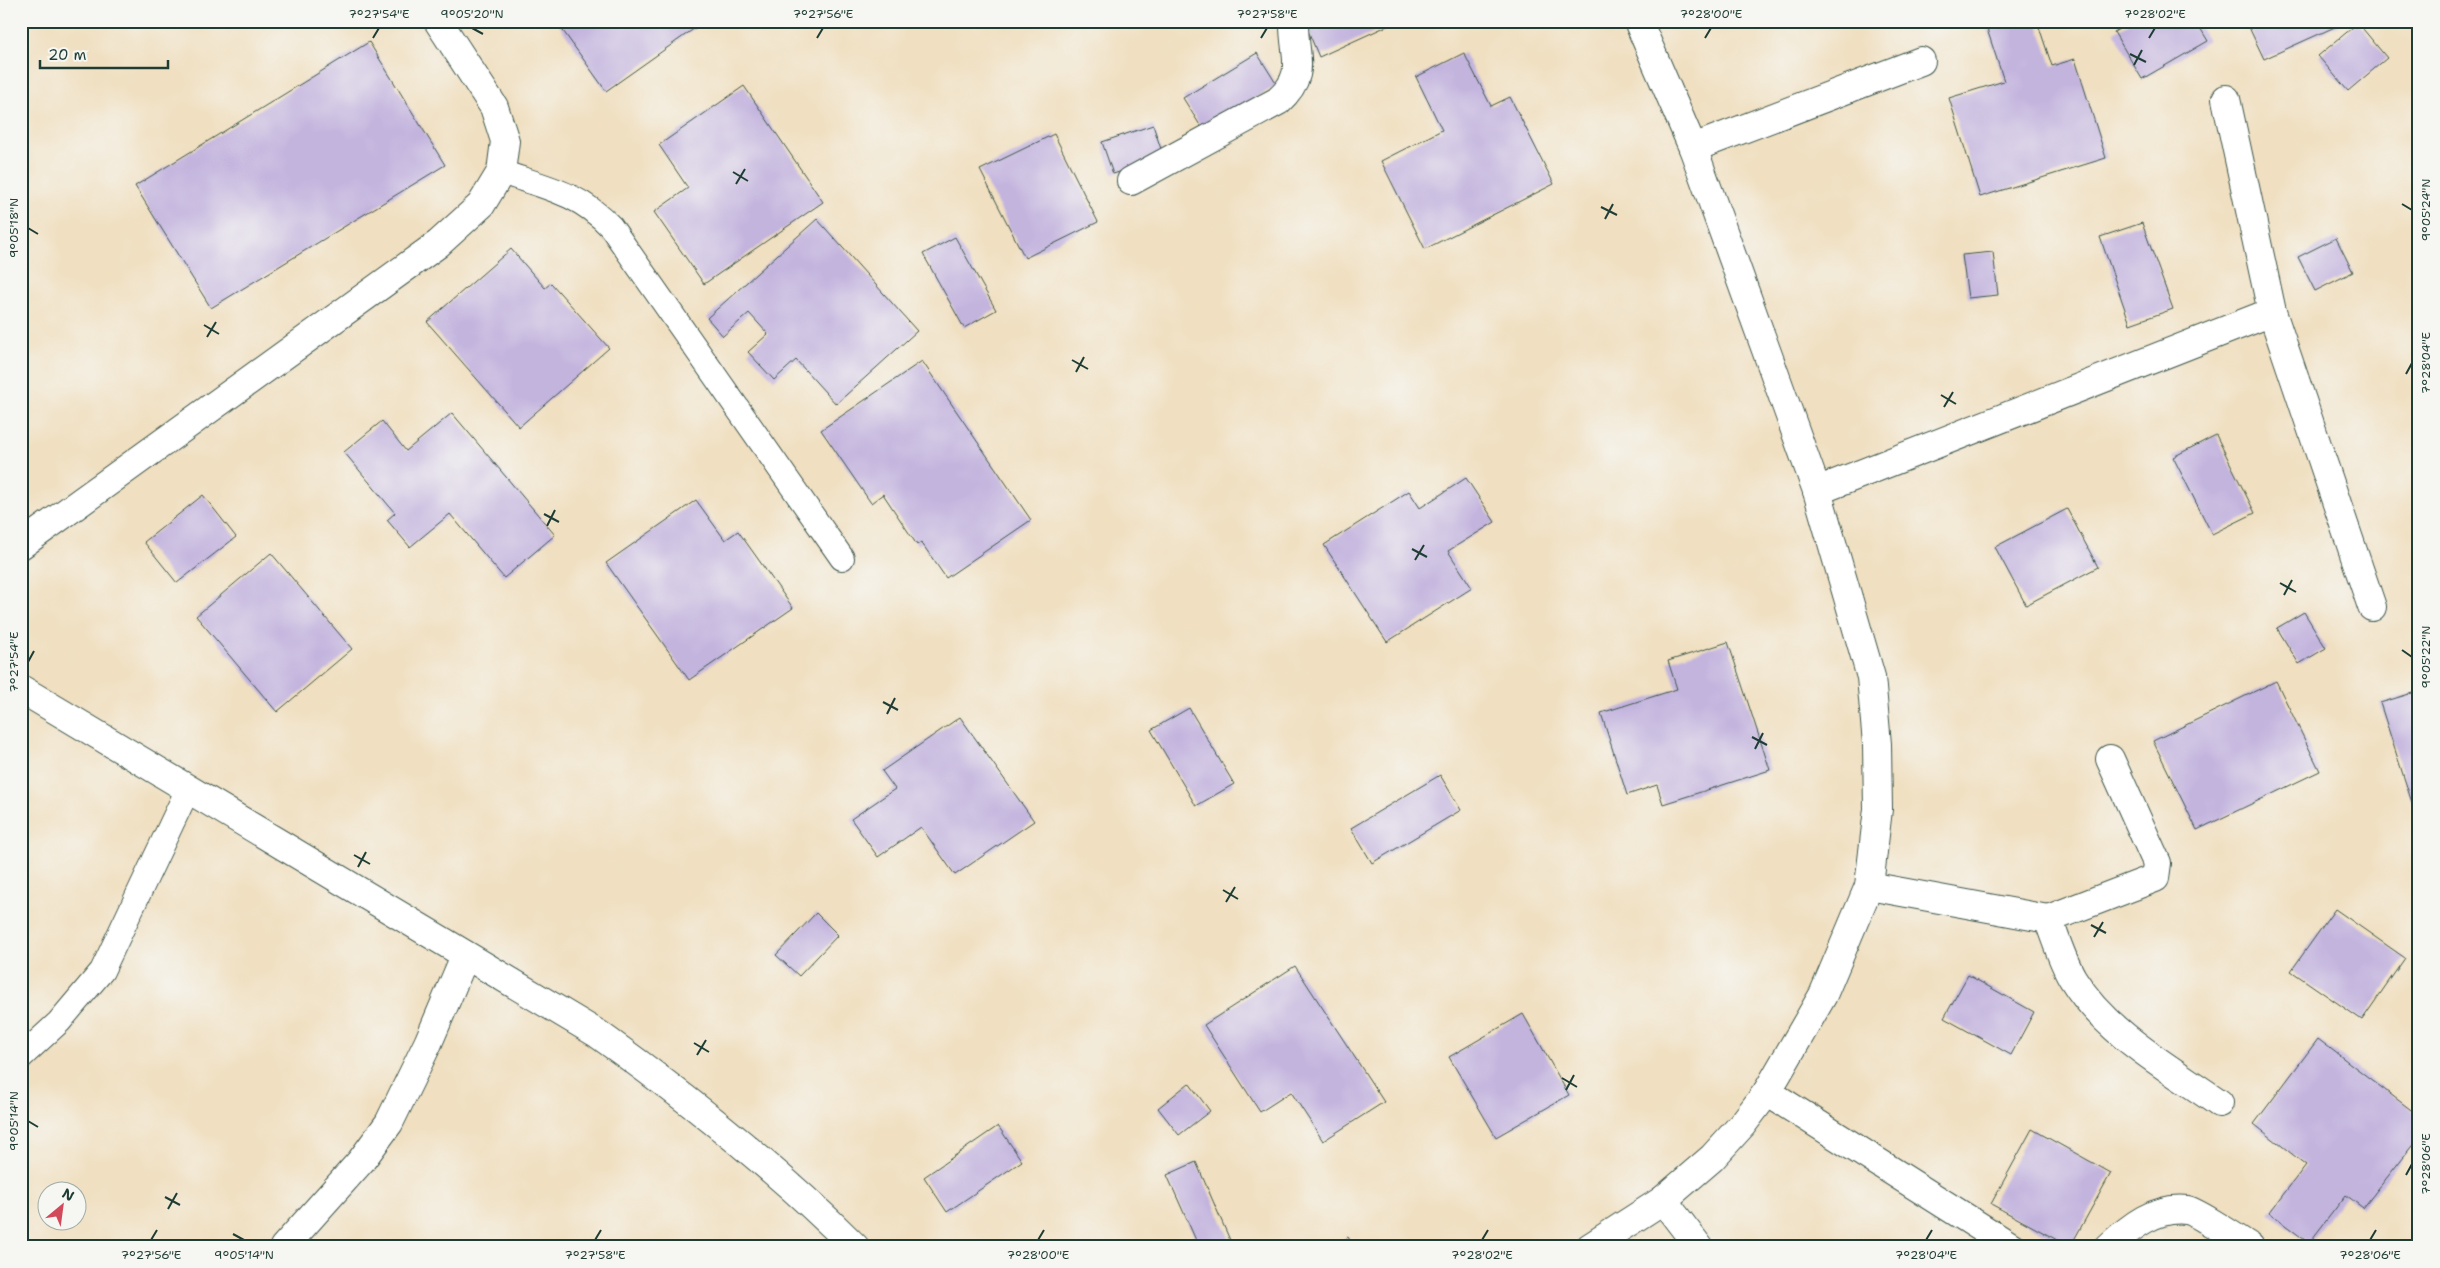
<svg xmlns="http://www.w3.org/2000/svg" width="2440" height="1268" font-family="'Shantell Sans',sans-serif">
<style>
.building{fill:#c3b4de}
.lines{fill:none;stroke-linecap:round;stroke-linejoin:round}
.lane-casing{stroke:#3e5549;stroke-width:26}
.street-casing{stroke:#3e5549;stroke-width:30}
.lane{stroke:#fff;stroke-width:24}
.street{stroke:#fff;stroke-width:28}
.ticks{fill:none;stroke:#1f3d34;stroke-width:2}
.neatline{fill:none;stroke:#1f3d34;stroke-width:2}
.ticks-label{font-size:12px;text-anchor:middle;fill:#1f3d34}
</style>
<rect width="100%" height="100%" fill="#f6f6f2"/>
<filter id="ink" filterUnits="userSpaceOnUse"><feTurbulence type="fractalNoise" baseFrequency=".02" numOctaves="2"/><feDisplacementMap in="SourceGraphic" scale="10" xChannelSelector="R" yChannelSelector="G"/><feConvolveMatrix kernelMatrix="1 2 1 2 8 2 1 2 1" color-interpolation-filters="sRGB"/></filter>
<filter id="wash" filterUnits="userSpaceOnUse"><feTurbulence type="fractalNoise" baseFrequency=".0096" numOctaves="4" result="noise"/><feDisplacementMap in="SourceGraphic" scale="20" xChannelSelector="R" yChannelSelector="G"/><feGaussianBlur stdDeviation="1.12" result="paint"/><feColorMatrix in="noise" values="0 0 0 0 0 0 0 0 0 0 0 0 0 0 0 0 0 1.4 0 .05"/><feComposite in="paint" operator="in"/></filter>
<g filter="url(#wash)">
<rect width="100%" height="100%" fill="#f0dfc0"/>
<g id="blocks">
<g class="building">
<polygon points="556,21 705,21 606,91"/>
<polygon points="1304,21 1398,21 1319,57"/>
<polygon points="2011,21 2037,21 2052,66 2075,59 2106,158 1980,197 1949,98 2004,81 1987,29"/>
<polygon points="2133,21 2196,21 2208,41 2142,79 2114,32"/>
<polygon points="2246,21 2348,21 2264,59"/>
<polygon points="2358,23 2387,58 2348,91 2318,56"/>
<polygon points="369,42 445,165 211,308 135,186"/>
<polygon points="1257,53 1277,85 1203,130 1183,98"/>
<polygon points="1464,53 1491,106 1510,97 1554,184 1425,249 1381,161 1442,130 1416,77"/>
<polygon points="744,86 823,202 704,284 654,212 688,188 659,145"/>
<polygon points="1153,125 1164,158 1113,174 1102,142"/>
<polygon points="1054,134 1098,222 1025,258 980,170"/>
<polygon points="2419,177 2419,196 2412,181"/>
<polygon points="817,219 917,331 836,404 796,360 774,380 748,352 768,334 749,313 723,336 707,318"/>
<polygon points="2142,223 2173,309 2130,324 2100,237"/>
<polygon points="955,237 996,310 964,328 923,254"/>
<polygon points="2336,238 2353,272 2315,291 2298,257"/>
<polygon points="511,249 545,288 551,283 609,348 519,427 427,322"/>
<polygon points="1993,252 1998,295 1968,298 1962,255"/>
<polygon points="922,361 1031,520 946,578 921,542 917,545 883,494 871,503 821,430"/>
<polygon points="452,413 555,535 504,578 450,514 410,547 387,520 395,513 344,452 382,421 406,451"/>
<polygon points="2216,435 2255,513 2212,534 2173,457"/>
<polygon points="1466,478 1495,522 1448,551 1472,588 1387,642 1324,545 1409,491 1420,508"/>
<polygon points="203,495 236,537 177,583 144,542"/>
<polygon points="696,500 725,540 738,531 793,608 689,680 606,563"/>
<polygon points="2067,509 2098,567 2026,605 1995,547"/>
<polygon points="271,553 352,649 277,712 196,616"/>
<polygon points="2304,612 2326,648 2299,664 2277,628"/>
<polygon points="1728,642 1770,770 1663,804 1657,785 1627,795 1601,713 1677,689 1668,661"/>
<polygon points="2276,681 2320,771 2197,830 2153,741"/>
<polygon points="2419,691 2419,810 2415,812 2380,703"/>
<polygon points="1189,708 1234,784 1196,806 1151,730"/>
<polygon points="960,717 1034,821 955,875 921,827 878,857 851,819 895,789 882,771"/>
<polygon points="1440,775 1461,810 1372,863 1351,828"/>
<polygon points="2335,909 2405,958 2362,1020 2291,971"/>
<polygon points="816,913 838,935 799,976 776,955"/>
<polygon points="1295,966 1384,1102 1323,1141 1291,1092 1260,1112 1204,1025"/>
<polygon points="1968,975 2034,1012 2011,1055 1944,1018"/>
<polygon points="1523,1014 1569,1095 1496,1137 1449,1057"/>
<polygon points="2318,1039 2419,1116 2419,1137 2363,1208 2346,1195 2309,1243 2269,1213 2306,1165 2254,1124"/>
<polygon points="1189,1083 1210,1111 1179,1135 1158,1108"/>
<polygon points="998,1126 1022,1161 947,1212 924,1177"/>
<polygon points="2032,1129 2111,1173 2070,1247 1991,1204"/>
<polygon points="1196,1162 1233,1247 1199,1247 1167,1175"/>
<polygon points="1348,1237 1354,1247 1331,1247"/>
</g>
</g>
</g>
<g filter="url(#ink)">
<use href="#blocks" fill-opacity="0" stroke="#3e5549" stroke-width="1"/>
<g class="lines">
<g class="lane-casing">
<g id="lane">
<path d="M501 172C544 187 578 192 611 227L842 558"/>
<polyline points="21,1057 59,1022 102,971 188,789"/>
</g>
</g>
<g class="street-casing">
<g id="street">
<polyline points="2226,99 2272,312 2372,607"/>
<polyline points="1693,148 1921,61"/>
<path d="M1131 181 1278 101C1309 73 1293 56 1294 21"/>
<polyline points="1817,491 2272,312"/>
<polyline points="21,545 438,244 481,205 501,172 505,141 494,107 438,21"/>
<path d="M21 689 598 1034C689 1099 776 1168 855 1247"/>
<path d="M1869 886 2048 919C2056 939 2062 961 2073 979 2107 1034 2168 1067 2219 1103"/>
<polyline points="2048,919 2155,878 2157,863 2110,759"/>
<polyline points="1767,1092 2012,1247"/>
<polyline points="1663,1200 1699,1247"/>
<polyline points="284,1247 361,1161 389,1123 428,1043 465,956"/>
<polyline points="1590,1247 1663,1200 1712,1158 1742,1125 1767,1092 1823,995 1869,886 1878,809 1877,744 1871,677 1817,491 1693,148 1638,21"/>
<path d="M2109 1247C2130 1227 2156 1206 2187 1210 2195 1211 2239 1240 2250 1247"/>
</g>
</g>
<use href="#lane" class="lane"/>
<use href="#street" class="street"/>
</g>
</g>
<path class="ticks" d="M472 28 483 34M373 38 379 28M817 38 823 28M1261 38 1267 28M1705 38 1711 28M2149 38 2155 28M2130 54 2146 62M2134 65 2142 50M733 172 748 181M736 184 745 169M2402 204 2412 210M1601 207 1617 215M1605 219 1613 204M28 228 38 234M204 325 219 334M207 337 216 322M1072 360 1088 369M1076 372 1084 357M2406 374 2412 363M1941 395 1956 404M1944 407 1953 392M544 514 559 522M547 526 555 510M1412 549 1427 557M1415 560 1424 545M2280 583 2296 592M2284 595 2292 580M2402 650 2412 657M28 662 34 651M883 702 898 710M887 714 895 698M1752 737 1767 745M1755 749 1763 733M354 855 370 864M358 867 366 852M1223 890 1238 899M1226 902 1235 887M2091 925 2106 933M2094 937 2103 922M694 1043 709 1052M697 1055 706 1040M1562 1078 1577 1087M1566 1090 1574 1075M28 1121 38 1127M2406 1175 2412 1164M165 1197 180 1205M168 1209 177 1193M233 1234 244 1240M151 1240 157 1230M595 1240 601 1230M1038 1240 1044 1230M1482 1240 1488 1230M1926 1240 1932 1230M2370 1240 2376 1230"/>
<rect width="2440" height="1268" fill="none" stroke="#f6f6f2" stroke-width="55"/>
<g transform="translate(62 1206) rotate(29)"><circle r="24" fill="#f6f6f2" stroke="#a0aca6"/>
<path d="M0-4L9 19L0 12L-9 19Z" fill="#d1495b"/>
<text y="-8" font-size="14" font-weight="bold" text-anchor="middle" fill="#1f3d34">N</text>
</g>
<path d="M40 60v8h128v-8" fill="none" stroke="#1f3d34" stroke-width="2.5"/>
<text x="48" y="60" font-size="15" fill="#1f3d34" stroke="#f6f6f2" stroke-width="4" paint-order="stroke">20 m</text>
<rect x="28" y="28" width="2384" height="1212" class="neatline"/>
<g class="ticks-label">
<text x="379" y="18">7°27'54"E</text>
<text x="472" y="18">9°05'20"N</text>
<text x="823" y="18">7°27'56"E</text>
<text x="1267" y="18">7°27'58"E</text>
<text x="1711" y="18">7°28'00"E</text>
<text x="2155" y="18">7°28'02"E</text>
<text transform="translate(2426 210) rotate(-90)" y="4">9°05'24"N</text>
<text transform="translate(14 228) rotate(-90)" y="4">9°05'18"N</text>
<text transform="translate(2426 363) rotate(-90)" y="4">7°28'04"E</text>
<text transform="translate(2426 657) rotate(-90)" y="4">9°05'22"N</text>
<text transform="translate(14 662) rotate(-90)" y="4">7°27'54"E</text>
<text transform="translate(14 1121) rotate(-90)" y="4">9°05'14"N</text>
<text transform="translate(2426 1164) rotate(-90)" y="4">7°28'06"E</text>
<text x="151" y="1259">7°27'56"E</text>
<text x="244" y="1259">9°05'14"N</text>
<text x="595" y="1259">7°27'58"E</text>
<text x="1038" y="1259">7°28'00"E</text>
<text x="1482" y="1259">7°28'02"E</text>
<text x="1926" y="1259">7°28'04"E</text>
<text x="2370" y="1259">7°28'06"E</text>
</g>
</svg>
